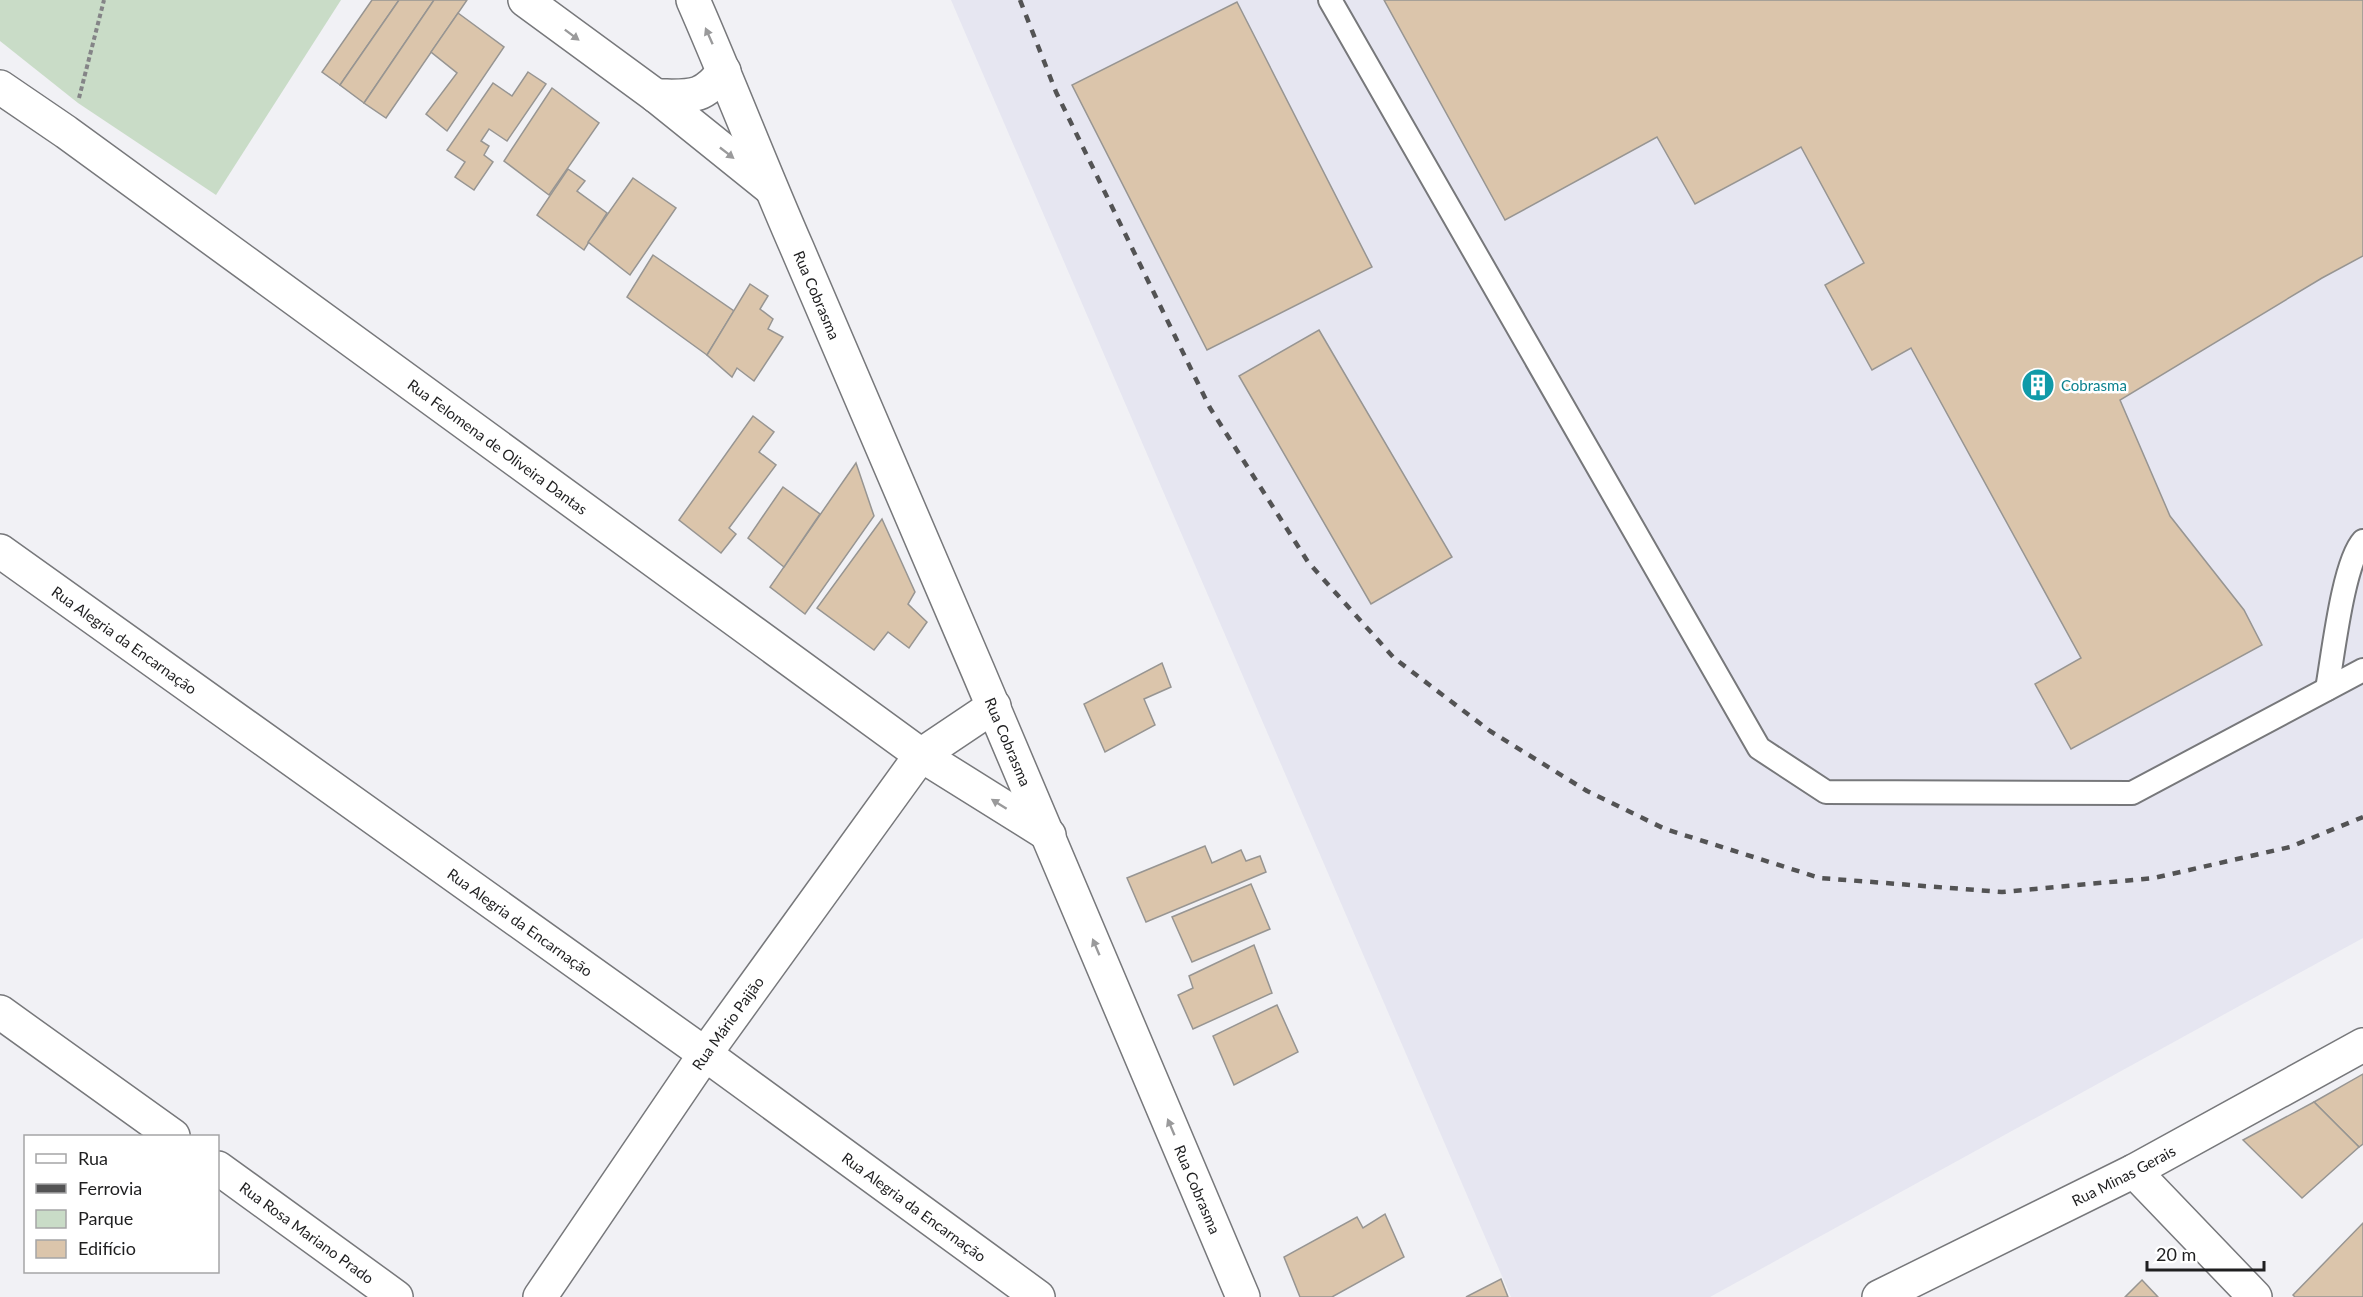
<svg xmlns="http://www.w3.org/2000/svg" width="2363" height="1297" font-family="Lato,sans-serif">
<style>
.built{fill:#e6e6f1}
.green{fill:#c9dcc7}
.building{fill:#dbc5ab;stroke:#979592;stroke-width:1.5}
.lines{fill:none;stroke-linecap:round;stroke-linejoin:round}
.service-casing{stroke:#77787b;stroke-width:26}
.minor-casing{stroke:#77787b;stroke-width:36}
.tertiary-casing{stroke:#77787b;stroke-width:36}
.path{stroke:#848487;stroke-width:4;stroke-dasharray:4.5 3;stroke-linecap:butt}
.service{stroke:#fff;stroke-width:22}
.minor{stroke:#fff;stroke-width:33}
.tertiary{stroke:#fff;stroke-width:33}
.rail{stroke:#535354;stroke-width:4.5;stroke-dasharray:8 8;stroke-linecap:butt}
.oneway{fill:#9a9a9b}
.labels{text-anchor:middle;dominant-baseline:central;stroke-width:5;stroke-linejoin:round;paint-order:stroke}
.street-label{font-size:15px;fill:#1f1f20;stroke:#fff}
.culture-label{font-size:15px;fill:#0d838f;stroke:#fff;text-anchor:start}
</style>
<rect width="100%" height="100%" fill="#f1f1f5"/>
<polygon class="built" points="951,0 2363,0 2363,938 1710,1297 1511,1297"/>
<polygon class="green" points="0,0 341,0 216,195 78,103 0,41"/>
<g class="building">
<polygon points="372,0 399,0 340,85 322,72"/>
<polygon points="399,0 434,0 364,103 340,85"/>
<polygon points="434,0 467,0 386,118 364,103"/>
<polygon points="1384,0 2363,0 2363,256 2322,278 2120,400 2170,516 2244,610 2262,645 2071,749 2035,684 2081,658 1911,348 1872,370 1825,285 1864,263 1801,147 1695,204 1657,137 1505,220"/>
<polygon points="1237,2 1372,267 1207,350 1072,85"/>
<polygon points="458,13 504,47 447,131 426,114 457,73 431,52"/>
<polygon points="528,72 546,84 507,141 489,129 481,141 489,146 484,155 493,162 474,190 455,177 465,162 447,150 493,83 512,96"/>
<polygon points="552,88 599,123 549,195 504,161"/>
<polygon points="568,169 585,181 577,191 607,213 584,250 537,215"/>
<polygon points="633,178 676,208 630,275 588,242"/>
<polygon points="653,255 734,311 707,355 627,297"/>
<polygon points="750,284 768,296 760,309 773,319 768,329 783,337 754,381 737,368 732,377 707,355"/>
<polygon points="1319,330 1452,557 1371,604 1239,376"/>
<polygon points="753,416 774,432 759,452 776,465 729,528 736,534 721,553 679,520"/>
<polygon points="856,463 874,516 805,614 770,587"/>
<polygon points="783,487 820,514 784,567 748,538"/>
<polygon points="882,519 915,592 908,604 927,622 909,648 888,632 874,650 817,608"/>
<polygon points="1162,663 1171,687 1144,699 1155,725 1105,752 1084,704"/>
<polygon points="1205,846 1212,863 1241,850 1246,861 1260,856 1266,872 1146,922 1127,878"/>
<polygon points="1251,884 1270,929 1192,962 1172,917"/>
<polygon points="1254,945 1272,993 1193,1029 1178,995 1193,988 1189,976"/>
<polygon points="1277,1005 1298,1052 1234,1085 1213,1036"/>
<polygon points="2363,1074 2363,1144 2359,1147 2314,1102"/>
<polygon points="2314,1102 2359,1147 2302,1198 2243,1140"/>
<polygon points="1385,1214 1404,1257 1332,1297 1300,1297 1284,1257 1357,1217 1363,1228"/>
<polygon points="2363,1223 2363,1297 2295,1297 2293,1295"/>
<polygon points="1501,1279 1508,1297 1466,1297"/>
<polygon points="2142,1280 2158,1297 2125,1297"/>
</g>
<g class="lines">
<g class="service-casing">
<g id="service">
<polyline points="1330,0 1759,748 1826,792 2132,793 2363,670"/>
<path d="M2327 689C2333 656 2343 563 2363 541"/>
</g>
</g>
<g class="minor-casing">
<g id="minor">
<polyline points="525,0 656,96 769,187"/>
<path id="s1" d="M693 0C729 82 761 166 797 248 947 597 1096 947 1243 1297"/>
<path id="s2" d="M0 87 66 132 921 755 994 706"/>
<path d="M656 96C690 96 702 100 724 71"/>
<path id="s3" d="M0 551 705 1054 1038 1297"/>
<polyline points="0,1012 173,1136"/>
<path id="s4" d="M218 1168 396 1297"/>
<polyline points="2134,1171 2255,1297"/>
<path id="s5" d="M540 1297 705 1054 921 755 1049 835"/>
</g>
</g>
<g class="tertiary-casing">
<g id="tertiary">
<path id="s6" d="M1879 1297 2134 1171 2363 1045"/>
</g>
</g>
<polyline class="path" points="79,98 104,0"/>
<use href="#service" class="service"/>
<use href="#minor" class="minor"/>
<use href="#tertiary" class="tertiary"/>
<polyline class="rail" points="1020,0 1056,92 1210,408 1308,562 1394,658 1490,731 1587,791 1665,829 1820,878 2002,892 2154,878 2290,847 2363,817"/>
</g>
<defs><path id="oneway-solid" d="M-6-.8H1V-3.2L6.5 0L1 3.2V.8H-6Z" transform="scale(1.5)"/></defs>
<g class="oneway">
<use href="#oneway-solid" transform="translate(572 35) rotate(37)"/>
<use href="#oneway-solid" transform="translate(709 36) rotate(-114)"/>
<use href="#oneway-solid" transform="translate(727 153) rotate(38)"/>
<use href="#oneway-solid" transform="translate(999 804) rotate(-148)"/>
<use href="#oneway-solid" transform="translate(1096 947) rotate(-113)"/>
<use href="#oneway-solid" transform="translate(1171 1127) rotate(-113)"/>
</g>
<defs>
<g id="building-disc" transform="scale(1.725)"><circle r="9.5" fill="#0f9aa8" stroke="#fff"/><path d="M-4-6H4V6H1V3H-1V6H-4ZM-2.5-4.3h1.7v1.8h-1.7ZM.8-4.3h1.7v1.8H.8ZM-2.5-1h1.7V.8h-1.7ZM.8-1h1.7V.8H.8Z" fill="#fff"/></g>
</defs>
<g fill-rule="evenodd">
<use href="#building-disc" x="2038" y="385"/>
</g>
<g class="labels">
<g class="street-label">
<text stroke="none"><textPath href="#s1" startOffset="320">Rua Cobrasma</textPath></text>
<text stroke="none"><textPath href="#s2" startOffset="614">Rua Felomena de Oliveira Dantas</textPath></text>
<text stroke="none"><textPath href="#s3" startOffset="153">Rua Alegria da Encarnação</textPath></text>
<text stroke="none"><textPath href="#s1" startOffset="806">Rua Cobrasma</textPath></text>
<text stroke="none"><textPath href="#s3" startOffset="639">Rua Alegria da Encarnação</textPath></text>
<text stroke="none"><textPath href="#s5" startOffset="332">Rua Mário Paijão</textPath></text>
<text stroke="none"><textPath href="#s6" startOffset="273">Rua Minas Gerais</textPath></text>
<text stroke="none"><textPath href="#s1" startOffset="1292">Rua Cobrasma</textPath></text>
<text stroke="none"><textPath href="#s3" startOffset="1125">Rua Alegria da Encarnação</textPath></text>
<text stroke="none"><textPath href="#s4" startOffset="110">Rua Rosa Mariano Prado</textPath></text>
</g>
<g class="culture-label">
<text x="2061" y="385">Cobrasma</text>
</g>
</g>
<rect x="24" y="1135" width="195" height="138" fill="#ffffff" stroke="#a5a5a6" stroke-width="1.5"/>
<rect x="36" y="1154" width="30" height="9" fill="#ffffff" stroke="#a5a5a6" stroke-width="1.5"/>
<text x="78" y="1165" font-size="18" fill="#1f1f20">Rua</text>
<rect x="36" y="1184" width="30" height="9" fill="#535354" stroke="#a5a5a6" stroke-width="1.5"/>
<text x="78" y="1195" font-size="18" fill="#1f1f20">Ferrovia</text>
<rect x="36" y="1210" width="30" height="18" fill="#c9dcc7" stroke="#a5a5a6" stroke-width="1.5"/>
<text x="78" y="1225" font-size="18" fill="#1f1f20">Parque</text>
<rect x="36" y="1240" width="30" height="18" fill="#dbc5ab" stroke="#a5a5a6" stroke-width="1.5"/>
<text x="78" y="1255" font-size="18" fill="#1f1f20">Edifício</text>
<path d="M2147 1261v9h117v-9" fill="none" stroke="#1f1f20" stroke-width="3"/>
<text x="2156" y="1261" font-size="18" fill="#1f1f20" stroke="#ffffff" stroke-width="4.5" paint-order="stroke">20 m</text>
</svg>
